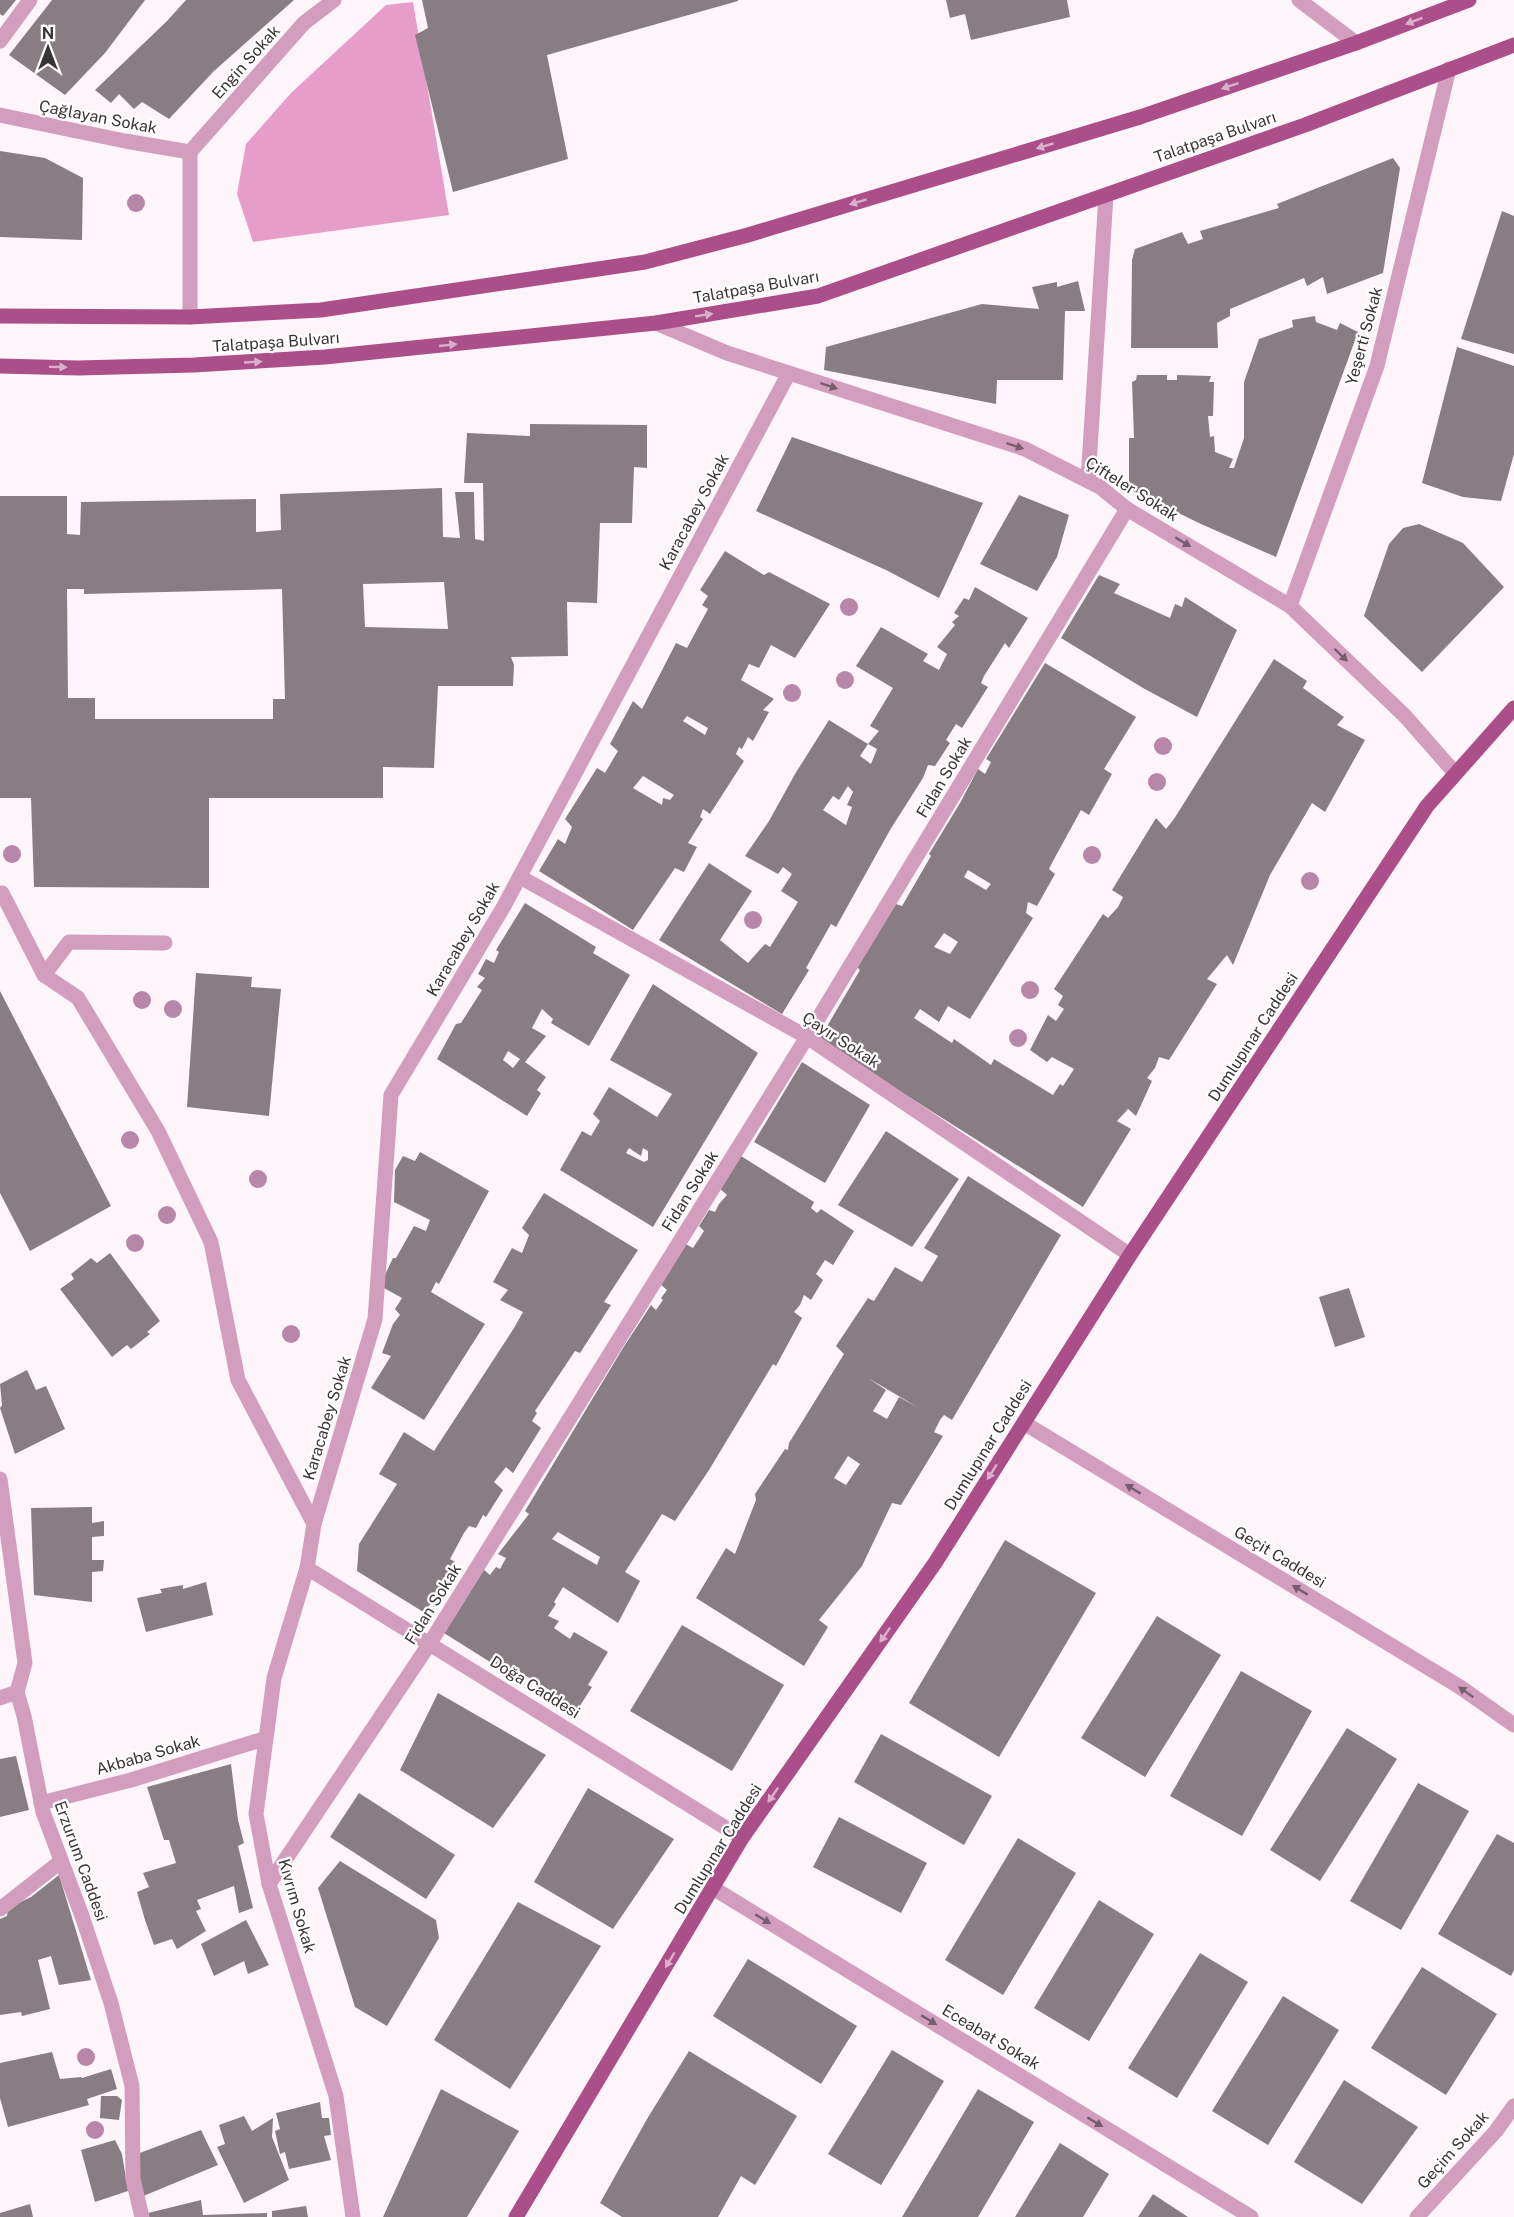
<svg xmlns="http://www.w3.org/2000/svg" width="1514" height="2217" font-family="'Public Sans',sans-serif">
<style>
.forest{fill:#e79dca}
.building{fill:#897d84;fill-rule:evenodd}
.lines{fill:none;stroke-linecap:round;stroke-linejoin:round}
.minor{stroke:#d39ebd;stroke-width:15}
.major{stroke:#ab4f8b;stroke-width:15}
.tree{fill:#b886a8}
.oneway{fill:#d9b0cb}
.oneway2{fill:#775e6d}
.labels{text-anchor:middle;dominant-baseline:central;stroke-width:4.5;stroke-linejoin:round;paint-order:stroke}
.street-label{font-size:16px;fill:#3a3437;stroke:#fff}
</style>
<rect width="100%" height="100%" fill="#fdf5fa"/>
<polygon class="forest" points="413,2 449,215 253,242 237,194 246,144 291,93 386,5"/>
<g class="building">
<polygon points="0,0 16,0 3,16 0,14"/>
<polygon points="52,0 145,0 105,53 65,95 9,55"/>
<polygon points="186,0 294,0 214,71 169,119 142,102 134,109 119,94 111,103 95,90 167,21"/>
<polygon points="422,0 738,0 738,1 547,55 568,159 453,192 415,35 428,28"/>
<polygon points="946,0 1067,0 1070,17 971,40 965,14 950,18"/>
<polygon points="0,151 45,158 83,178 82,240 0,237"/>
<polygon points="1393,158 1400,168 1383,273 1327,294 1323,277 1307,286 1304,278 1230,309 1230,316 1217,323 1218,348 1131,348 1132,260 1135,249 1182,232 1188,244 1203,239 1200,231 1279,208 1277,204"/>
<polygon points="1502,211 1514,216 1514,354 1461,339"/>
<polygon points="1078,281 1085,311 1065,311 1063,380 997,380 996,404 824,370 826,347 982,304 1039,309 1032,287 1057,282 1057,287"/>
<polygon points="1315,316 1316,322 1337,330 1340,323 1358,332 1276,557 1201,524 1129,489 1129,438 1134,438 1132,382 1136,380 1137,375 1167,375 1167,380 1177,380 1177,375 1211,376 1209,382 1214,382 1213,416 1208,416 1210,437 1214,436 1215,452 1233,459 1229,468 1234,468 1244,438 1244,382 1259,339 1293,327 1292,320"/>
<polygon points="1457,347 1514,366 1514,454 1501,501 1463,497 1422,483"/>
<path d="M530 424 647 425V468L634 467 632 523H600L597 603 567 602 568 656 511 657 514 665 513 686H438L434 768 383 767V798H209V888L34 887 31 798H0V496H67V534L80 535 81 502 256 499V532L281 530 280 494 442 488 443 537 460 538 455 492H474L475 539 484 541 483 483H464L467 433 530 436ZM444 582 448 629 365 627 363 584ZM67 589H84V594L282 589 285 699H273V719H95V698H68Z"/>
<polygon points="792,437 983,503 939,598 888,571 756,511"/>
<polygon points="1019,495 1069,515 1057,557 1037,591 980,564"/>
<polygon points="1419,524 1463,543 1504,587 1422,672 1364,616 1389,544 1403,528"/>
<path d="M725 551 764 575 769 572 830 604 795 658 771 645 759 668 749 664 741 680 774 699 763 710 769 712 753 741 748 737 742 749 739 747 736 754 744 761 710 814 703 809 700 817 703 819 688 843 697 847 684 872 675 868 633 930 539 871 558 839 565 844 572 827 565 819 597 768 605 773 612 761 618 751 610 744 633 701 642 709 676 643 687 648 708 609 702 605 708 596 700 590ZM687 716 708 728 705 735 683 721ZM643 776 674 795 670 800 663 798 662 805 633 788Z"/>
<polygon points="1099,575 1120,584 1114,593 1170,618 1175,604 1182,607 1185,597 1237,630 1197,717 1143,688 1061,638"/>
<path d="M975 587 1028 618 1009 648 1005 643 984 676 981 683 988 687 962 728 956 724 946 740 950 743 935 766 928 765 923 778 890 830 836 927 831 924 806 968 809 970 782 1014 659 940 709 863 752 891 720 940 748 963 765 944 770 947 798 902 781 891 792 874 783 867 778 874 745 856 769 821 795 774 829 720 868 744 860 756 871 764 877 749 868 744 879 731 870 726 893 688 856 666 881 627 928 654 923 661 939 670 947 654 937 647 955 625 952 622 959 616 954 613 964 598 969 600ZM848 786 853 792 847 805 852 807 846 825 823 810 833 796 839 800Z"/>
<path d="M1274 659 1307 681 1303 688 1344 717 1337 725 1365 740 1325 812 1312 803 1270 875 1233 965 1227 955 1207 979 1217 984 1169 1060 1159 1057 1155 1068 1147 1078 1152 1081 1136 1116 1128 1109 1117 1121 1131 1129 1083 1207 819 1040 860 970 857 967 896 904 902 906 931 856 929 854 960 803 978 769 985 774 991 762 986 759 1045 663 1136 717 1104 769 1112 774 1089 815 1081 810 1053 861 1049 869 1055 874 1037 906 1028 902 1026 913 1033 918 970 1019 948 1006 939 1022 920 1009 914 1018 952 1043 954 1039 991 1065 994 1059 1053 1095 1060 1084 1063 1086 1074 1069 1052 1057 1047 1062 1030 1050 1048 1015 1056 1021 1064 1009 1058 1005 1063 996 1054 989 1103 914 1108 918 1118 907 1123 897 1112 890 1156 818 1166 829 1174 819ZM968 870 991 884 986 890 964 877ZM944 933 958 942 950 954 934 947Z"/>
<path d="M525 903 596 947 593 953 630 975 589 1046 551 1023 553 1019 542 1009 532 1028 546 1036 525 1062 546 1077 537 1090 541 1093 527 1116 437 1059 456 1024 461 1023 482 990 477 987 485 978 478 974 486 959 494 963 499 952 496 950ZM508 1051 520 1059 513 1068 503 1060Z"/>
<polygon points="196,973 252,977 251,987 281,989 269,1116 187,1107"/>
<path d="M653 984 758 1053 653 1227 560 1170 582 1131 591 1136 600 1121 593 1114 609 1087 657 1117 672 1094 610 1060ZM629 1148 641 1156 643 1148 648 1151V1160L644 1162 626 1153Z"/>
<polygon points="0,991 111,1206 30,1251 0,1193"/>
<polygon points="802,1062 870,1105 825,1183 754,1142"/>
<polygon points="886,1131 959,1179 912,1247 838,1205"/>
<polygon points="420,1152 489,1191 439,1284 436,1282 431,1292 485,1324 424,1420 371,1388 391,1356 382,1353 393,1324 400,1315 395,1309 402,1298 384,1288 382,1281 393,1258 396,1258 414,1226 426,1231 430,1220 394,1202 395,1170 403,1156 415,1161"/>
<path d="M741 1156 814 1202 811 1208 817 1213 821 1209 854 1231 833 1265 825 1260 816 1274 823 1280 811 1300 804 1295 800 1305 794 1312 802 1318 776 1366 773 1364 709 1470 675 1521 662 1514 625 1572 640 1581 618 1623 563 1587 554 1602 556 1604 548 1616 559 1621 554 1628 570 1639 574 1632 608 1652 588 1685 592 1687 576 1712 552 1698 556 1694 526 1676 525 1677 518 1670 514 1677 444 1633 483 1569 490 1575 496 1567 500 1569 506 1558 498 1554 529 1514 525 1511 623 1348 651 1305 656 1310 663 1300 661 1298 667 1290 659 1283 682 1242 693 1248 704 1231 699 1226 709 1210 715 1212 719 1204 727 1195 718 1187ZM558 1532 600 1557 597 1565 552 1539Z"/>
<path d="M968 1176 1061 1235 952 1420 944 1415 940 1420 934 1432 943 1436 901 1505 892 1503 862 1566 819 1620 828 1627 804 1666 696 1598 726 1548 735 1554 756 1500 755 1494 785 1449 788 1450 789 1443 844 1354 836 1346 868 1298 874 1301 895 1267 922 1282 938 1256 924 1248ZM868 1378 919 1408 899 1397 887 1419 873 1411 886 1390ZM848 1456 860 1464 846 1485 834 1478Z"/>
<polygon points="544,1193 638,1250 604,1302 611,1305 580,1353 575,1351 535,1411 537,1413 532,1421 541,1428 513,1473 506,1467 494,1482 503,1490 486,1517 483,1515 476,1528 469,1526 464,1533 450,1559 455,1562 425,1613 357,1571 359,1544 397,1484 379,1474 404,1432 434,1451 514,1328 523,1312 500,1300 508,1290 493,1282 512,1248 522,1253 529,1235 522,1228"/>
<polygon points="110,1253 160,1321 147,1332 150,1334 131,1349 127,1345 112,1357 60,1289 74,1279 71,1274 91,1258 97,1263"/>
<polygon points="1349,1288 1365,1337 1335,1347 1319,1297"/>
<polygon points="27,1370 36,1390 46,1386 65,1429 15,1454 0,1408 2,1405 0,1384"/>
<polygon points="92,1507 92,1523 104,1521 104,1536 92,1537 92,1560 104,1560 103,1571 92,1572 92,1602 34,1595 31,1508"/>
<polygon points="1005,1540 1096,1593 999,1757 909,1703"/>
<polygon points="206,1582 213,1615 146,1632 137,1598 162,1593 160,1589 183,1585 183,1589"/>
<polygon points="1157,1616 1221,1655 1145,1777 1081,1738"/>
<polygon points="682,1625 784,1685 732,1771 630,1711"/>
<polygon points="1241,1671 1312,1711 1242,1836 1170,1796"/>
<polygon points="438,1693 546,1755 493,1828 400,1770"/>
<polygon points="1347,1728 1397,1759 1320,1881 1270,1850"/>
<polygon points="881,1734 992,1796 964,1845 854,1782"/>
<polygon points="16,1756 29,1810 0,1817 0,1759"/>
<polygon points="231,1764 238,1820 244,1843 238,1846 253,1908 239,1913 234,1886 197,1900 201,1909 196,1911 206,1931 177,1949 172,1939 154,1945 145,1920 137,1892 149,1887 143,1873 176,1863 169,1840 164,1840 147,1787"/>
<polygon points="1418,1783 1469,1811 1401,1930 1350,1901"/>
<polygon points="588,1788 674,1839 613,1929 534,1882"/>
<polygon points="359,1793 455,1855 426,1899 330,1837"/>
<polygon points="839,1817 927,1863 901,1913 813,1867"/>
<polygon points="1497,1834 1514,1843 1514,1970 1511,1976 1438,1934"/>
<polygon points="1018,1838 1076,1873 1003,1995 945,1960"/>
<polygon points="340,1861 436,1920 439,1938 387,2026 355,2007 318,1888"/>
<polygon points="59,1875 91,1980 59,1985 51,1956 38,1960 50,2009 22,2016 21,2012 0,2015 0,1919 7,1916 8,1908 31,1897"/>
<polygon points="1099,1900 1154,1934 1089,2041 1034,2008"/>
<polygon points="518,1902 601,1946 510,2089 434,2040"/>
<polygon points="246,1920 269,1965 248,1974 244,1961 214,1976 201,1944"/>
<polygon points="1200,1953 1248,1982 1177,2098 1128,2068"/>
<polygon points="748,1959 857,2026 821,2084 713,2016"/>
<polygon points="1422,1967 1497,2014 1446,2095 1371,2048"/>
<polygon points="1283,1996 1339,2030 1268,2145 1212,2111"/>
<polygon points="892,2050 944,2081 881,2185 828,2154"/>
<polygon points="689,2051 797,2116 755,2185 741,2176 718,2217 622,2217 600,2203 647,2119"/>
<polygon points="52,2052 60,2079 81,2077 82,2078 111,2069 117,2089 87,2099 89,2105 8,2127 0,2098 0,2063"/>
<polygon points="1344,2080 1418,2127 1362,2204 1294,2162"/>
<polygon points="441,2089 519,2131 467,2217 383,2217"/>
<polygon points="978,2089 1034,2122 978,2217 902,2217"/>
<polygon points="101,2096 117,2096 122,2100 119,2120 100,2118"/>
<polygon points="320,2102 322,2118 329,2118 331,2135 324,2136 331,2160 289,2169 285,2152 280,2154 275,2131 280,2129 276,2113"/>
<polygon points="244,2116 252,2131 273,2118 272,2137 289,2180 244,2203 217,2147 225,2144 219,2125"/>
<polygon points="201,2130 218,2165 141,2197 137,2154"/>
<polygon points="115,2140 122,2154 128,2191 95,2202 81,2150"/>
<polygon points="1060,2143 1109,2174 1083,2217 1015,2217"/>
<polygon points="1153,2194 1188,2217 1138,2217"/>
<polygon points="201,2200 203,2215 267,2213 267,2217 149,2217 148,2213"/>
<polygon points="30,2204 33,2217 0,2217 0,2213"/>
<polygon points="306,2206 308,2217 272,2217 272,2211"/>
</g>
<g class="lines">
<g class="minor">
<polyline points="1299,0 1356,43"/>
<polyline points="0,41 30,0"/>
<polyline points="0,115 125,141 190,152"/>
<polyline points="190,152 304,23 334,0"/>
<polyline points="190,152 190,317"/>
<polyline points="656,323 727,353 1025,449 1100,487 1127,509 1290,606 1405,716 1455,773"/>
<polyline points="1088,481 1106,195"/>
<polyline points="1290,606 1377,366 1449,69"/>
<polyline points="520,877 807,1037 1130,1255"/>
<polyline points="2,893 44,975 78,998 158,1131 211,1242 238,1380 314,1524"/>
<polyline points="44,975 69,942 165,943"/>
<polyline points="1024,1423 1460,1687 1514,1725"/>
<polyline points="0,1479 25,1663 17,1692 24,1716 43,1812 82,1916 111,2003 132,2086 133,2179 142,2217"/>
<polyline points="307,1568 742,1838"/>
<polyline points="0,1698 17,1692"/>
<polyline points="41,1803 131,1780 264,1739"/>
<polyline points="269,1884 430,1643 807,1037 1127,509"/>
<polyline points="713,1888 1251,2217"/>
<polyline points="0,1909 60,1862"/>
<polyline points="353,2217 336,2096 269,1884 256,1814 274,1678 307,1568 314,1524 375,1319 391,1095 504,906 789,373"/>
<polyline points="1417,2217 1496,2131 1514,2106"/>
</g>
<g class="major">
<polyline points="0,316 190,317 321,310 645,262 748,235 1140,117 1356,43 1469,0"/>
<polyline points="0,366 78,368 194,365 325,357 656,323 818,296 1305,125 1514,45"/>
<polyline points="516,2217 742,1838 935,1563 1130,1255 1427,806 1514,708"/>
</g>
</g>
<g class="tree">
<circle cx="136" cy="203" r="9"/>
<circle cx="849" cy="607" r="9"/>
<circle cx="845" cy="680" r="9"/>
<circle cx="792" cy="693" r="9"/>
<circle cx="1163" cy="746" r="9"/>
<circle cx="1157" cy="782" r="9"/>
<circle cx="12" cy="854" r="9"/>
<circle cx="1092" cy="855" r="9"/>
<circle cx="1310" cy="881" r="9"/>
<circle cx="753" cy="920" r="9"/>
<circle cx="1030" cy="990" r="9"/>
<circle cx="142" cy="1000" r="9"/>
<circle cx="173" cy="1009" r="9"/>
<circle cx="1018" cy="1038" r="9"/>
<circle cx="130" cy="1140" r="9"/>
<circle cx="258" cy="1179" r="9"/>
<circle cx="167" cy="1215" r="9"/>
<circle cx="135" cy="1243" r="9"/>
<circle cx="291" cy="1334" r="9"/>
<circle cx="86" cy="2057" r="9"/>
<circle cx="95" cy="2130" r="9"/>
</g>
<defs><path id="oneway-solid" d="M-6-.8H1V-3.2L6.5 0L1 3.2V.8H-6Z" transform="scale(1.5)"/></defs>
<g class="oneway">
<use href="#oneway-solid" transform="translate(1414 21) rotate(159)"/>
<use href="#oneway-solid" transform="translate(1230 86) rotate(161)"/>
<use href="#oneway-solid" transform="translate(1045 146) rotate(163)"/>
<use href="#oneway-solid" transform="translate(858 202) rotate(163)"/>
<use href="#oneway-solid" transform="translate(704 315) rotate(-9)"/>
<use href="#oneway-solid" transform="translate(448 345) rotate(-6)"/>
<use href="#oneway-solid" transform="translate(253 362) rotate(-3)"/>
<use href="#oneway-solid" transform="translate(58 367) rotate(1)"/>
<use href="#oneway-solid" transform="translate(992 1472) rotate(122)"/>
<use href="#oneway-solid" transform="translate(885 1635) rotate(125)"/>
<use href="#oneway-solid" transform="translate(773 1795) rotate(125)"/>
<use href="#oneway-solid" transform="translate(670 1960) rotate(121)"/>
</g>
<g class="oneway2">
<use href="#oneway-solid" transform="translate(829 386) rotate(18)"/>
<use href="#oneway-solid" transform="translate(1015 446) rotate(18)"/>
<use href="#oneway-solid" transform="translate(1183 542) rotate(31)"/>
<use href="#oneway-solid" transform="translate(1341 655) rotate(44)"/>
<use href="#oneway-solid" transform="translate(1133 1489) rotate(-149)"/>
<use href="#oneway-solid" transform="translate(1300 1590) rotate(-149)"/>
<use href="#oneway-solid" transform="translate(1466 1692) rotate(-145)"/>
<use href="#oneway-solid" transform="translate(763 1919) rotate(31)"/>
<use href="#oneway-solid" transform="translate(929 2020) rotate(31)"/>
<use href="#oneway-solid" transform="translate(1095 2122) rotate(31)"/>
</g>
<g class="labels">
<g class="street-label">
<text transform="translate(246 62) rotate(-48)">Engin Sokak</text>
<text transform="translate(98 117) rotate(11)">Çağlayan Sokak</text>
<text transform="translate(1215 137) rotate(-19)">Talatpaşa Bulvarı</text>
<text transform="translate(756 287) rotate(-10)">Talatpaşa Bulvarı</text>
<text transform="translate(1364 336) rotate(-75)">Yeşerti Sokak</text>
<text transform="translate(276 342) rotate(-4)">Talatpaşa Bulvarı</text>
<text transform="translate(1132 489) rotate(32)">Çifteler Sokak</text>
<text transform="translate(694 512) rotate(-62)">Karacabey Sokak</text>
<text transform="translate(944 777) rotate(-59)">Fidan Sokak</text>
<text transform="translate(463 939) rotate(-60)">Karacabey Sokak</text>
<text transform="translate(1253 1037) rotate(-57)">Dumlupınar Caddesi</text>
<text transform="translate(841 1040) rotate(33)">Çayır Sokak</text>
<text transform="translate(690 1191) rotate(-58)">Fidan Sokak</text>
<text transform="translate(327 1418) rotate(-73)">Karacabey Sokak</text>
<text transform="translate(988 1445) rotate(-58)">Dumlupınar Caddesi</text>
<text transform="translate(1280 1557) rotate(31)">Geçit Caddesi</text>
<text transform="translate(433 1604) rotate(-58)">Fidan Sokak</text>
<text transform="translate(535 1687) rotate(32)">Doğa Caddesi</text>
<text transform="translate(148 1755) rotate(-16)">Akbaba Sokak</text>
<text transform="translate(718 1849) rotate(-58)">Dumlupınar Caddesi</text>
<text transform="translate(81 1861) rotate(70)">Erzurum Caddesi</text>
<text transform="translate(297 1906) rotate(74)">Kıvrım Sokak</text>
<text transform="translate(991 2037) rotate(31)">Eceabat Sokak</text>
<text transform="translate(1453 2150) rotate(-48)">Geçim Sokak</text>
</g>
</g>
<g transform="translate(48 48)" stroke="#ffffff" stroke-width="4.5" paint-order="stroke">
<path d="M0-4.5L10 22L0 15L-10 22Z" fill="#3a3437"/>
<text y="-9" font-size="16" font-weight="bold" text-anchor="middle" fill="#3a3437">N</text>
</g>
</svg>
